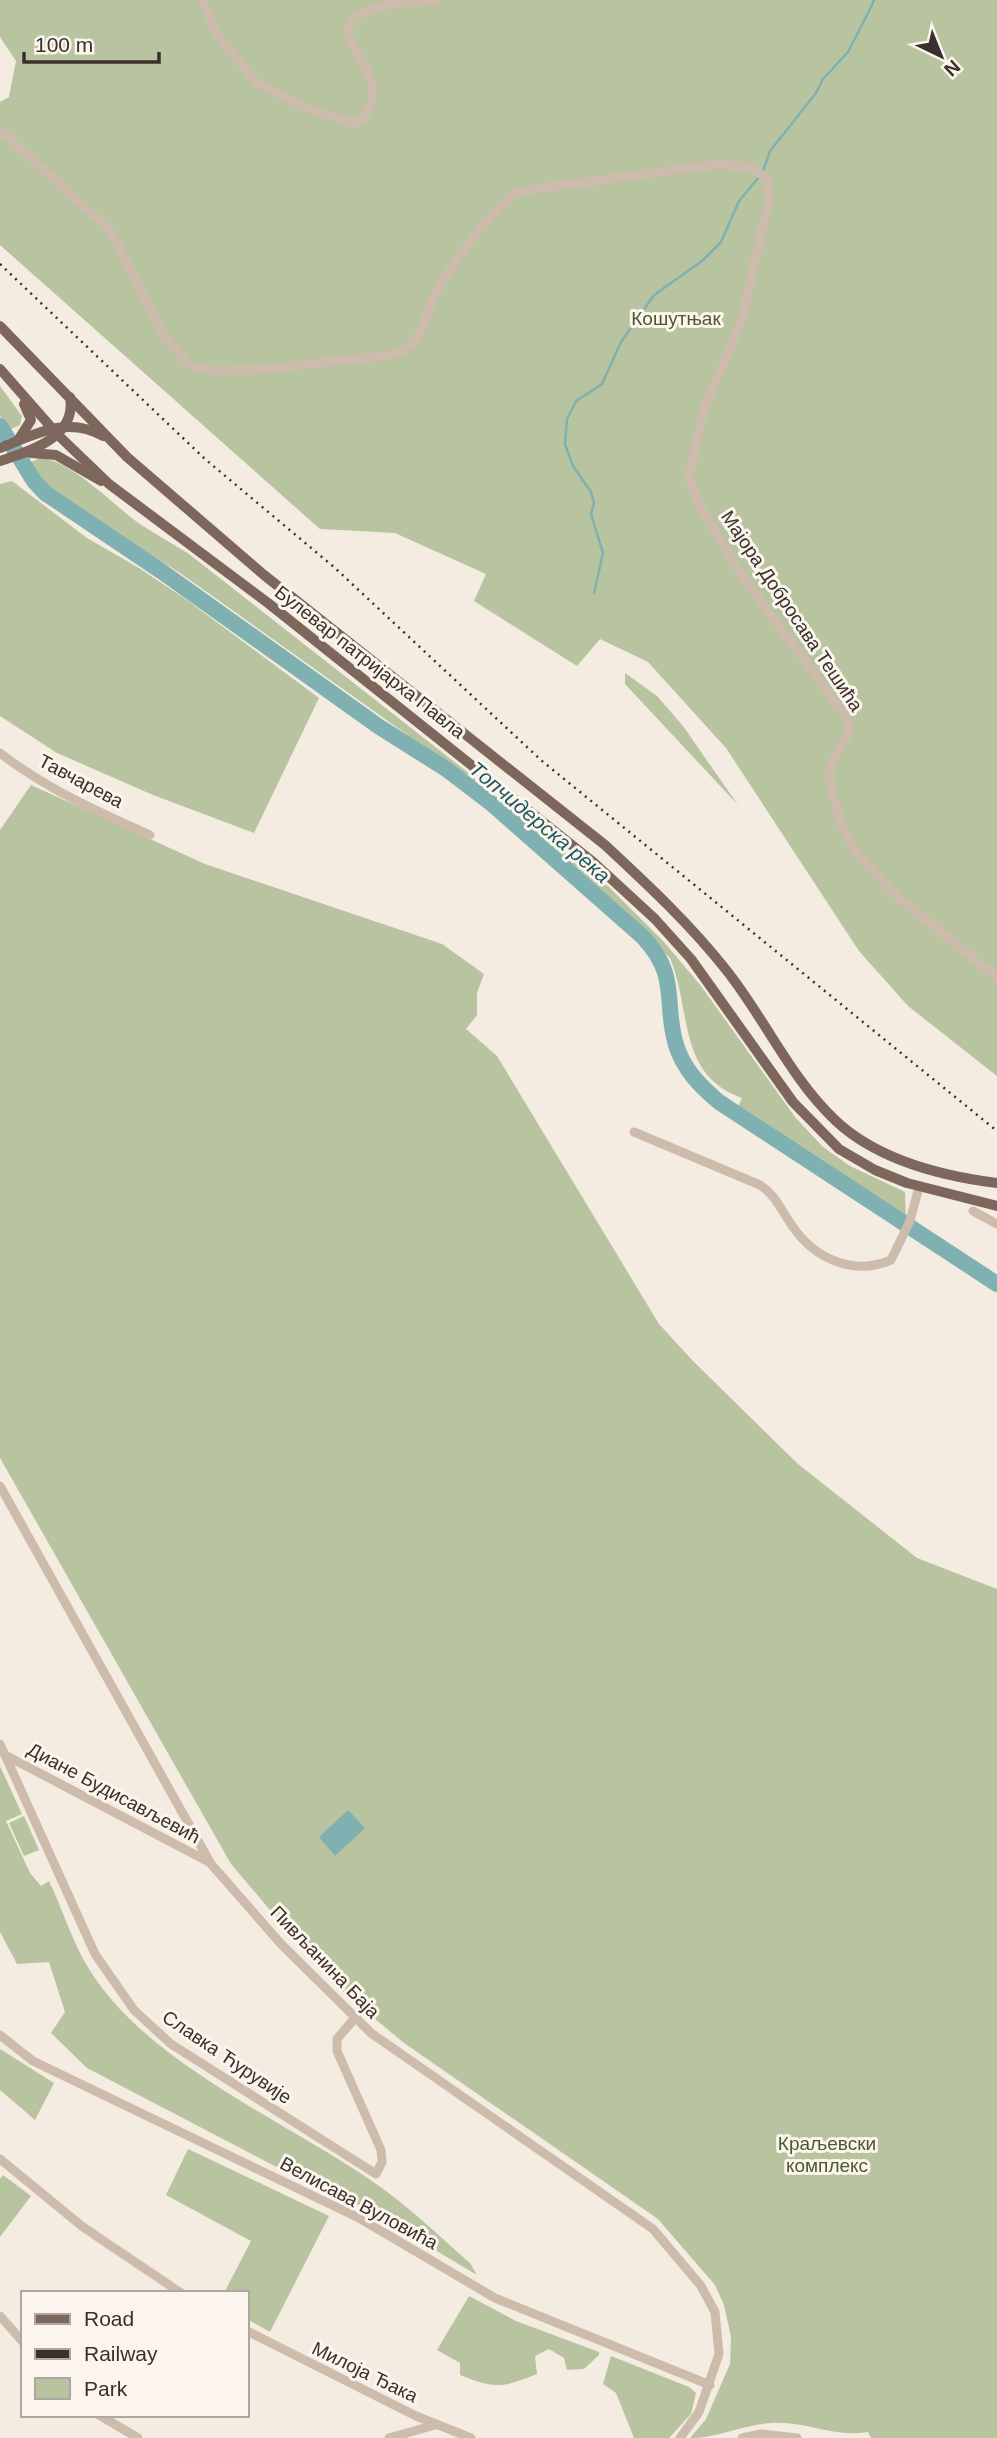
<svg xmlns="http://www.w3.org/2000/svg" width="997" height="2438" font-family="Arial,sans-serif">
<style>
.green{fill:#b8c4a0}
.water{fill:#7fb0b2}
.lines{fill:none;stroke-linecap:round;stroke-linejoin:round}
.stream{stroke:#7fb0b2;stroke-width:2.5}
.river{stroke:#7fb0b2;stroke-width:16}
.minor{stroke:#cdbbac;stroke-width:9}
.major{stroke:#7d675c;stroke-width:10}
.rail{stroke:#3b302b;stroke-width:2.5;stroke-dasharray:2 5;stroke-linecap:butt}
.labels{text-anchor:middle;dominant-baseline:central;stroke-width:6;stroke-linejoin:round;paint-order:stroke}
.park-label{font-size:19px;fill:#4a5a2e;stroke:#fbf5ee}
.street-label{font-size:19px;fill:#3b302b;stroke:#fbf5ee}
.water-label{font-size:21px;font-style:italic;fill:#1f5a5e;stroke:#fbf5ee}
</style>
<rect width="100%" height="100%" fill="#f4ebe1"/>
<g class="green">
<polygon points="0,0 997,0 997,1076 908,1006 859,951 726,748 648,662 600,639 577,666 474,601 486,574 395,533 320,529 0,245 0,102 9,97 16,61 0,37"/>
<polygon points="0,386 22,416 20,425 9,430 0,416"/>
<path d="M40 458C69 459 114 505 137 522 153 533 172 543 189 554L475 778V783L180 573 50 491 29 463Z"/>
<polygon points="12,481 87,538 139,568 187,600 319,698 254,833 153,795 57,753 0,716 0,484"/>
<polygon points="625,673 657,696 683,726 738,805 625,684"/>
<path d="M31 785 205 864 442 944 484 974 477 993V1015L466 1029 497 1056 659 1324 693 1361 798 1464 917 1558 997 1589V2438H871L868 2432C831 2438 809 2421 772 2423 744 2424 719 2438 690 2438L706 2419 730 2364 731 2337 724 2305 715 2285 658 2219 404 2043 344 1993 298 1943 231 1864 0 1458V830Z"/>
<path d="M496 796 609 887 664 942 701 986 795 1117 823 1147 850 1166 905 1192 906 1221 737 1109 742 1098C677 1075 692 1011 670 958L493 800Z"/>
<path d="M0 1766 22 1814 6 1821 30 1873 41 1886 49 1881C62 1908 71 1938 86 1964 142 2061 282 2119 372 2181 407 2205 438 2235 470 2263L477 2275 361 2206 317 2188 87 2068 51 2033 65 2012 49 1962 17 1964 0 1932Z"/>
<polygon points="24,1816 39,1850 24,1856 9,1823"/>
<polygon points="0,2049 54,2083 35,2120 0,2090"/>
<polygon points="188,2149 329,2216 270,2332 247,2319 247,2293 224,2293 251,2241 166,2195"/>
<polygon points="3,2175 31,2196 0,2237 0,2179"/>
<path d="M469 2296 516 2321 599 2352V2355L584 2369 567 2370 564 2358 549 2349 535 2356 537 2374C502 2388 495 2389 460 2375V2363L437 2350Z"/>
<polygon points="611,2356 689,2387 696,2393 691,2414 669,2438 634,2438 616,2393 603,2384"/>
</g>
<polygon class="water" points="348,1810 365,1828 335,1856 319,1837"/>
<g class="lines">
<g class="stream">
<polyline points="871,7 874,0"/>
<polyline points="763,171 770,151 816,93 823,79 848,52 870,9"/>
<polyline points="25,480 41,489"/>
<polyline points="594,593 603,553 591,514 594,503 591,492 573,466 565,444 567,419 576,401 602,384 621,342 654,295 702,261 721,242 739,201 759,177"/>
</g>
<path class="river" d="M0 426 34 481 45 493 161 571 378 726 446 769 492 804 643 937C680 977 663 1001 676 1045 684 1070 700 1086 719 1102L997 1284"/>
<g class="minor">
<path d="M202 0 217 35 256 82 304 107 354 124C363 121 368 113 371 104 385 59 305 27 383 6 400 1 420 3 437 0"/>
<path d="M0 130 110 230 165 338 191 366 212 371 256 370 392 355C425 345 423 316 437 291 450 266 497 202 520 191L718 164 749 167 766 177 770 196 741 322 703 411 689 478 700 506 740 573 846 717 850 732 830 765 829 781 842 826 855 852 900 899 997 977"/>
<path d="M0 753C47 789 96 811 150 835"/>
<path d="M634 1132 760 1185C776 1195 782 1212 793 1227 815 1259 854 1276 891 1260L910 1221 919 1187"/>
<polyline points="973,1211 997,1224"/>
<polyline points="0,1486 211,1864 281,1944 371,2033 653,2229 701,2286 715,2312 719,2354 699,2412 680,2438"/>
<polyline points="0,1744 95,1954 134,2010 171,2044 376,2174 382,2162 381,2150 337,2051 337,2039 354,2019"/>
<polyline points="5,1755 209,1862"/>
<polyline points="0,2035 33,2061 359,2218 495,2298 710,2385"/>
<polyline points="0,2159 83,2227 181,2293"/>
<polyline points="0,2316 23,2342"/>
<polyline points="247,2331 416,2416 471,2438"/>
<polyline points="99,2415 138,2438"/>
<polyline points="389,2438 435,2425"/>
<polyline points="742,2438 761,2434 797,2438"/>
</g>
<g class="major">
<path d="M0 326 127 457 264 575 605 845C648 885 691 925 727 971 765 1019 791 1079 836 1121 878 1160 941 1176 997 1183"/>
<polyline points="0,369 58,435 109,484 268,603 593,862 655,919 691,959 793,1102 839,1149 875,1170 907,1183 997,1206"/>
<polyline points="19,439 31,420 24,404"/>
<path d="M0 448C34 435 67 415 103 436"/>
<polyline points="31,453 56,455 101,481"/>
<path d="M0 461C31 451 77 437 70 397"/>
</g>
<polyline class="rail" points="0,264 205,459 335,568 542,761 997,1131"/>
</g>
<g class="labels">
<g class="park-label">
<text x="676" y="318">Кошутњак</text>
<text x="827" y="2143">Краљевски<tspan x="827" dy="22">комплекс</tspan></text>
</g>
<g class="street-label">
<text transform="translate(792 611) rotate(56)">Мајора Добросава Тешића</text>
<text transform="translate(370 662) rotate(38)">Булевар патријарха Павла</text>
<text transform="translate(81 781) rotate(28)">Тавчарева</text>
<text transform="translate(114 1793) rotate(28)">Диане Будисављевић</text>
<text transform="translate(325 1962) rotate(46)">Пивљанина Баја</text>
<text transform="translate(227 2057) rotate(34)">Славка Ћурувије</text>
<text transform="translate(359 2203) rotate(28)">Велисава Вуловића</text>
<text transform="translate(365 2372) rotate(26)">Милоја Ђака</text>
</g>
<g class="water-label">
<text transform="translate(540 822) rotate(40)">Топчидерска река</text>
</g>
</g>
<rect x="21" y="2291" width="228" height="126" fill="#fbf5ee" stroke="#aea6a0" stroke-width="2"/>
<rect x="35" y="2314" width="35" height="10" fill="#7d675c" stroke="#aea6a0" stroke-width="2"/>
<text x="84" y="2326" font-size="21" fill="#3b302b">Road</text>
<rect x="35" y="2349" width="35" height="10" fill="#3b302b" stroke="#aea6a0" stroke-width="2"/>
<text x="84" y="2361" font-size="21" fill="#3b302b">Railway</text>
<rect x="35" y="2378" width="35" height="21" fill="#b8c4a0" stroke="#aea6a0" stroke-width="2"/>
<text x="84" y="2396" font-size="21" fill="#3b302b">Park</text>
<g transform="translate(941 56) rotate(137)" stroke="#fbf5ee" stroke-width="5" paint-order="stroke">
<path d="M0-5L12 26L0 18L-12 26Z" fill="#3b302b"/>
<text y="-10" font-size="19" font-weight="bold" text-anchor="middle" fill="#3b302b">N</text>
</g>
<path d="M24 52v10h135v-10" fill="none" stroke="#3b302b" stroke-width="3.5"/>
<text x="35" y="52" font-size="21" fill="#3b302b" stroke="#fbf5ee" stroke-width="5" paint-order="stroke">100 m</text>
</svg>
